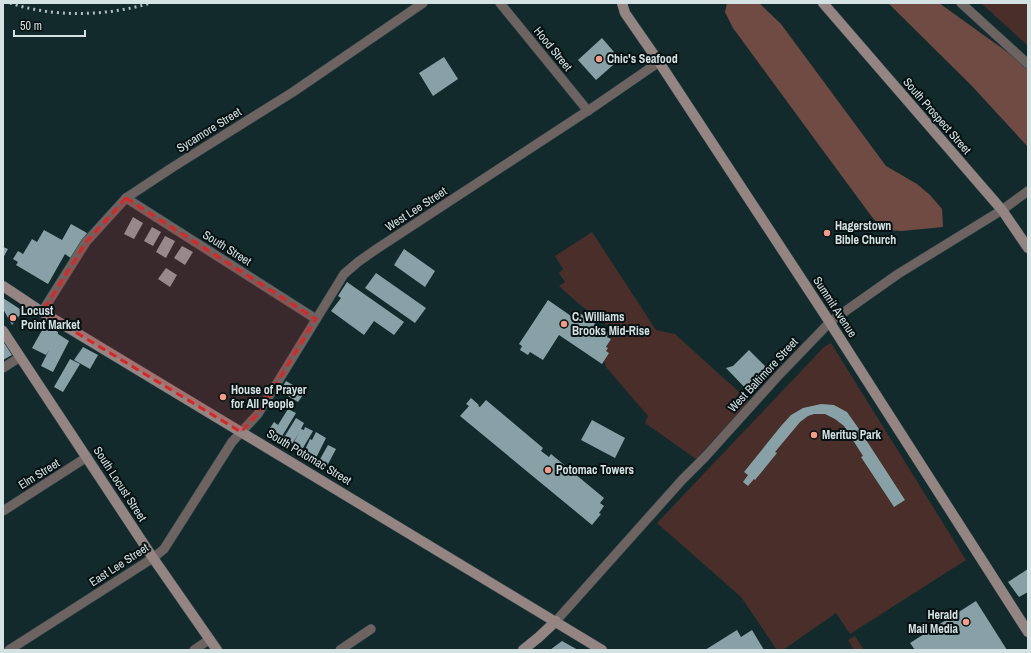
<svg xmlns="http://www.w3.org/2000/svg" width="1031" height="653" font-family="'Archivo Narrow',sans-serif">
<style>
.green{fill:#492e29}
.forest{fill:#6f4b44}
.building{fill:#88a1a6}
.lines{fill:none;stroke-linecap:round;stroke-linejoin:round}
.street-casing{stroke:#32474a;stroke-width:10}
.secondary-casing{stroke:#32474a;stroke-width:11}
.street{stroke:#6d6361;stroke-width:9}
.secondary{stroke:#958582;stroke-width:10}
.rail{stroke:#afbec1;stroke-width:3;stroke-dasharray:2 4;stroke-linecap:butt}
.marked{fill:#d62828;fill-opacity:0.2;stroke:#d62828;stroke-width:3;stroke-dasharray:8 5;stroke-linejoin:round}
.poi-dot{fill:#f49d8b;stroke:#071112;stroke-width:1.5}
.labels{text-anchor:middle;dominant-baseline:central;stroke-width:4;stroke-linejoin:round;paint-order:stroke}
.street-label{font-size:12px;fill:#d4e2e4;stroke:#071112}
.poi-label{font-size:12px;font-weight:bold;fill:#d4e2e4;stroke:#071112;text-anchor:start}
</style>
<rect width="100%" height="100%" fill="#132a2d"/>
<g class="green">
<polygon points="981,3 1028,3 1028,46"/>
<polygon points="592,232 656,330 675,334 749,401 696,459 645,423 648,416 606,367 603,357 614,330 579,304 559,286 565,282 559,273 563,269 555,256"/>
<polygon points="831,343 966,560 850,634 836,613 783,650 777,650 741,597 657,523 824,347"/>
<polygon points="855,636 864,650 854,650 848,640"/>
</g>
<g class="forest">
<polygon points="727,3 759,3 781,24 886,166 917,184 930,195 942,209 943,227 902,231 884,230 872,217 827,156 733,28 725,12"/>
<polygon points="888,3 939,3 1028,67 1028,147 971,85"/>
</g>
<g class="building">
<polygon points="602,38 620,59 596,80 578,60"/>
<polygon points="444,57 458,79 433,96 419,73"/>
<polygon points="133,217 143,223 134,239 124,234"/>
<polygon points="71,224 87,233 72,259 65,254 48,284 16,265 18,262 13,259 18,251 23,254 32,239 37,242 44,230 62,240"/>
<polygon points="152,227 161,232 153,246 144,241"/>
<polygon points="165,236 175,241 166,258 156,252"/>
<polygon points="182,246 193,252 185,265 174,258"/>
<polygon points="3,247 8,249 3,258"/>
<polygon points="404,249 435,271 425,287 394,265"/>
<polygon points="166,268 177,275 170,287 158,279"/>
<polygon points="376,273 426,308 415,323 365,288"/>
<polygon points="347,282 404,322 394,335 374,321 364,335 331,311 341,298 338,296"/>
<polygon points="3,298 23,311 12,325 3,309"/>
<polygon points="548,300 571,316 575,310 609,333 607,337 611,339 606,347 608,348 606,351 609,353 602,364 559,335 543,360 530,352 528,355 520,350 522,346 519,344"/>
<polygon points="45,325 58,332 58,334 69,341 53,372 41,366 49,350 46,355 32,348"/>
<polygon points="3,341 12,355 3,360"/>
<polygon points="83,347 98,355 90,369 74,360"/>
<polygon points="749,350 769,370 749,392 726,368 733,366"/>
<polygon points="70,359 80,364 63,392 54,387"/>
<polygon points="286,381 305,392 298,402 280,391"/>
<polygon points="471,398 479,405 478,406 480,407 486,400 543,448 541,451 549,457 551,454 604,498 600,503 604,506 599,513 601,514 592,525 460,416 469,406 466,404"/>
<polygon points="821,404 834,405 847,412 859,429 905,500 894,507 861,457 863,456 844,426 835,419 825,414 814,414 808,416 800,422 775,452 777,453 755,480 754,479 748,486 743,482 748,475 744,472 781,426 791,415 803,408"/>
<polygon points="288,409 296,413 281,438 268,431 274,422 278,425"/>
<polygon points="296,418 304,423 301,429 304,430 305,427 313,431 300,453 291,447 299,433 292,444 283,439"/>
<polygon points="592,420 625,438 615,458 581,440"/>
<polygon points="316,432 326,438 315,460 303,454 310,439 312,440"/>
<polygon points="328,445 336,449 327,466 319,461"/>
<polygon points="1028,569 1028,592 1019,597 1008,582"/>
<polygon points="976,601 1007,650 915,650 910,643"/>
<polygon points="737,630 741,637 752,630 764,650 705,650"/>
<polygon points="562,641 578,650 550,650"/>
</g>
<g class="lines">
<g class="street-casing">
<g id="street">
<polyline points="500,3 588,111"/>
<polyline points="961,3 1028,64"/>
<polyline points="126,198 316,319"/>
<polyline points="42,312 86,242 126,198 173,167 293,92 423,3"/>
<polyline points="3,368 20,357"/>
<polyline points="3,511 87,457"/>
<polyline points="556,621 682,480 705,457 778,376 830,322 898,274 1002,210 1028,191"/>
<polyline points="9,650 153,558 164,549 232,442 258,414 344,274 358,262 375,250 595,106 659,62"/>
<polyline points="194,650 210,639"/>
<polyline points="340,650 371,629"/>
</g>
</g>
<g class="secondary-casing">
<g id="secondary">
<polyline points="622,3 625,13 659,62 825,315 1028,632"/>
<polyline points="823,3 1002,210 1028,248"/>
<polyline points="3,286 42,312 602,650"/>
<polyline points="3,331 153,558 217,650"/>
<polyline points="523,650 539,637 556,621"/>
</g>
</g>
<use href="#street" class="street"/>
<use href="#secondary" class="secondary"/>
<path class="rail" d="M10 3C55 18 107 16 151 3"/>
</g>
<path class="marked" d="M126 198 316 319 258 414 241 432 42 312 86 242Z"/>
<g class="poi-dot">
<circle cx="599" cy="59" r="4"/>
<circle cx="827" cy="233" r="4"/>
<circle cx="13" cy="318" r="4"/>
<circle cx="564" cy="324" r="4"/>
<circle cx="223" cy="397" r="4"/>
<circle cx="814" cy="435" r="4"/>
<circle cx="548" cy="470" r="4"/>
<circle cx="966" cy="622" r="4"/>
</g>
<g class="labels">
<g class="street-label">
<text transform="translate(553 49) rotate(51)">Hood Street</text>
<text transform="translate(937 116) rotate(49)">South Prospect Street</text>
<text transform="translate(209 130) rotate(-32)">Sycamore Street</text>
<text transform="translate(416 209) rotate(-33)">West Lee Street</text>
<text transform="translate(227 248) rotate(32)">South Street</text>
<text transform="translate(835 307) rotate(57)">Summit Avenue</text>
<text transform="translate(763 375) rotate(-47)">West Baltimore Street</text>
<text transform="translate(309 457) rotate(31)">South Potomac Street</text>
<text transform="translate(39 474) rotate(-32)">Elm Street</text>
<text transform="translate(120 484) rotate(57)">South Locust Street</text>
<text transform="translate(119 565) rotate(-33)">East Lee Street</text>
</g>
<g class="poi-label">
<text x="607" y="59">Chic's Seafood</text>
<text x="835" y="226">Hagerstown<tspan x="835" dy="14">Bible Church</tspan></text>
<text x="21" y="311">Locust<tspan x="21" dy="14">Point Market</tspan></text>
<text x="572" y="317">C. Williams<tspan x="572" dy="14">Brooks Mid‐Rise</tspan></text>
<text x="231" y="390">House of Prayer<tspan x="231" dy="14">for All People</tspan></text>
<text x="822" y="435">Meritus Park</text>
<text x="556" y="470">Potomac Towers</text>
<text x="958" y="615" text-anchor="end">Herald<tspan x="958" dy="14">Mail Media</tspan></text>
</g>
</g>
<rect width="1031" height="653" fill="none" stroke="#d4e2e4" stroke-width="8"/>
<path d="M14 30v6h71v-6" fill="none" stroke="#d4e2e4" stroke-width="2"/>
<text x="20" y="30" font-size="12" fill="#d4e2e4" stroke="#071112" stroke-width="3" paint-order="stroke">50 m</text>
</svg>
